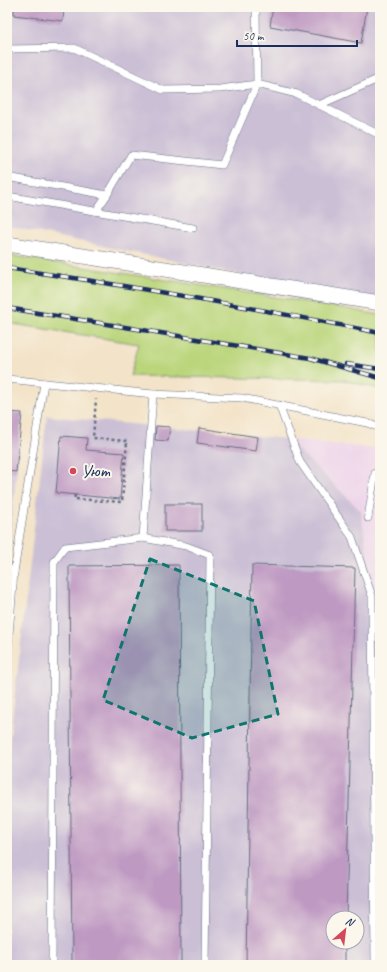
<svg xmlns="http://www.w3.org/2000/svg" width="387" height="972" font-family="Caveat,sans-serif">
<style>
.built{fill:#ecd1ea}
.industrial{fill:#cbbfd5;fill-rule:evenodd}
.green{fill:#bad57a;stroke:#6a826c}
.building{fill:#be99c2}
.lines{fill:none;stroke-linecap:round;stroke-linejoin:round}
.lane-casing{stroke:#676e83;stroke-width:8}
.street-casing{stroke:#676e83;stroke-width:16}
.path{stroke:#676e83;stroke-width:2.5;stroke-dasharray:3 3;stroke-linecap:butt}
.lane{stroke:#fff;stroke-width:7}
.street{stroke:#fff;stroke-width:15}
.rail-casing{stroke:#1b2f5e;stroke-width:4.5}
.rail{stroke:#fbf7ec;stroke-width:3;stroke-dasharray:9;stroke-linecap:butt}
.marked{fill:#0f766e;fill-opacity:0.2;stroke:#0f766e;stroke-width:3;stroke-dasharray:8 5;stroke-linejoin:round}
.poi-dot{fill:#d1495b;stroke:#fbf7ec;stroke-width:1.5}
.labels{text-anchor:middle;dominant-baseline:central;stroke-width:4;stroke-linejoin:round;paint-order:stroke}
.poi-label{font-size:19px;fill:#1b2f5e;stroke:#fbf7ec;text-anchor:start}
</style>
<rect width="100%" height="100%" fill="#fbf7ec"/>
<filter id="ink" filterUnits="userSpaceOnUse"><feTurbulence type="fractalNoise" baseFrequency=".025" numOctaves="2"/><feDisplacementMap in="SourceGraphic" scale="8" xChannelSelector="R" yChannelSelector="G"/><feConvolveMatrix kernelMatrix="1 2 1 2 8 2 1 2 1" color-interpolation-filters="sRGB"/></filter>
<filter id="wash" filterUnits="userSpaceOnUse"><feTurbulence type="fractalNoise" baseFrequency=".012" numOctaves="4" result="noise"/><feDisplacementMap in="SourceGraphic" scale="16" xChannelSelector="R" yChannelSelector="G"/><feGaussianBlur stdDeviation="0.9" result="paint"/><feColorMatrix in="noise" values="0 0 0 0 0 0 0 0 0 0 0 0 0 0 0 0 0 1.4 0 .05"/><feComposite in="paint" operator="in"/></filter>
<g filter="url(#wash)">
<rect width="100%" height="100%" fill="#f3e3c8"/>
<polygon class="built" points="287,439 380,449 380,639 361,511"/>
<g class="industrial">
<polygon points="7,7 380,7 380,304 7,226"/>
<polygon points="7,412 23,413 9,542 7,541"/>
<path d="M47 416 287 439 361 511 380 639V965H7V763ZM333 918H357V942H333Z"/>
</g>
<polygon class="green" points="7,255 332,306 380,315 380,389 343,380 130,376 139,344 7,323"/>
<g id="blocks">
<g class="building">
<polygon points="14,7 64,7 63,21 14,15"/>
<polygon points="273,7 367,7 361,43 270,26"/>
<polygon points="7,412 22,413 16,472 7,471"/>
<polygon points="156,426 170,427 168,441 155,440"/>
<polygon points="199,428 258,437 256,451 197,443"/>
<polygon points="61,436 87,438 86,450 124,453 120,499 56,493"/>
<rect x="165" y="504" width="37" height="27"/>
<polygon points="179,565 181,965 72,965 69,566"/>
<polygon points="252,565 355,568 346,918 333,918 333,942 345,942 345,965 246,965"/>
</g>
</g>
</g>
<g filter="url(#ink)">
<use href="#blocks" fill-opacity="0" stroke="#676e83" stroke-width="1"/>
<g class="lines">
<g class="lane-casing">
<g id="lane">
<polyline points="7,49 74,48 163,90 220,89 257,84 297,94 380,135"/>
<polyline points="319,105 380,78"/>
<polyline points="7,177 107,195 131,155 222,165 257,84 256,7"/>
<polyline points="7,196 193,228"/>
<polyline points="96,211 107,195"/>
<polyline points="7,379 153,394 242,398 367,423 380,428"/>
<polyline points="279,405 300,462 352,537 372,596 375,965"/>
<polyline points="368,518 375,473 380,473"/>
<polyline points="143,538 153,394"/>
<polyline points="7,568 14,572"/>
<polyline points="7,660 14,572 44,383"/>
<polyline points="52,965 54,562 65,547 143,538 186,546 210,555 205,965"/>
</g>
</g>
<g class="street-casing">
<polyline id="street" points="7,244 380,303"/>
</g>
<polyline class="path" points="75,495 74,499 122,502 127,441 93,438 96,399"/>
<use href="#lane" class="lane"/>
<use href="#street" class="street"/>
<g class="rail-casing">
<g id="rail">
<path d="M7 268C132 286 256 308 380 333"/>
<polyline points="7,308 131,328 310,358 380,378"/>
<polyline points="346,364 380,369"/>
</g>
</g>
<use href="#rail" class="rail"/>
</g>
</g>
<path class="marked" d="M150 559 254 601 278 714 192 738 103 700Z"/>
<circle class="poi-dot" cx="73" cy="471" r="4"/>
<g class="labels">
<g class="poi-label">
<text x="81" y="471">Уют</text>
</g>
</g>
<rect width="387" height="972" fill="none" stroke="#fbf7ec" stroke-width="24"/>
<g transform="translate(345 930) rotate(28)"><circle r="19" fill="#fbf7ec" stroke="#a1a7b3"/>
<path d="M0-3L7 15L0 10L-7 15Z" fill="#d1495b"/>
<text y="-6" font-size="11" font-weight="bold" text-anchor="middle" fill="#1b2f5e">N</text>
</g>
<path d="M237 40v6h120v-6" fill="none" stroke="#1b2f5e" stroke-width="2"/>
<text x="243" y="40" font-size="12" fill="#1b2f5e" stroke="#fbf7ec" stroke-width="3" paint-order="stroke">50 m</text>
</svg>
